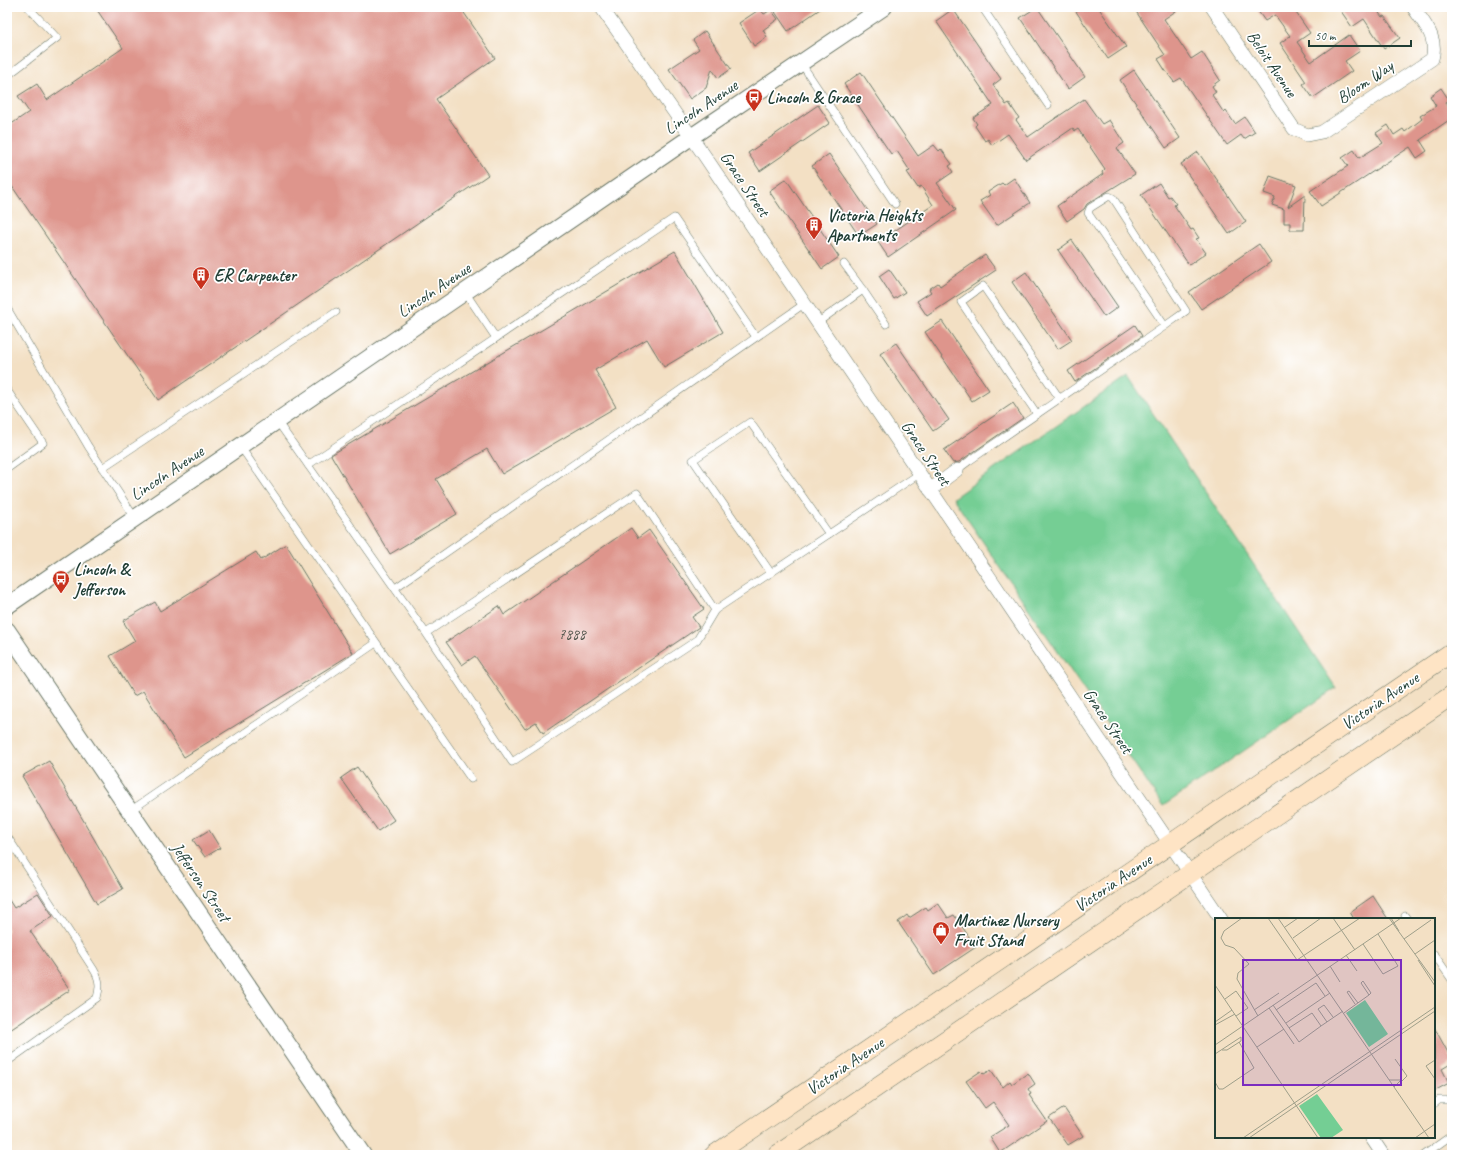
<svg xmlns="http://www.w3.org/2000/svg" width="1459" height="1162" font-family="Caveat,sans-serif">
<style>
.green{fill:#74ce94;stroke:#4a8664}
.building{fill:#de958c}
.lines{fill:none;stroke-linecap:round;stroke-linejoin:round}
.service-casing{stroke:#697666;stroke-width:8}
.minor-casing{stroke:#697666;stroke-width:14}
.tertiary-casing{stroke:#697666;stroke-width:18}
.secondary-casing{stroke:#697666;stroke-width:20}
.service{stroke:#fff;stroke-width:7}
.minor{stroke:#fff;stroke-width:13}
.tertiary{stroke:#fff;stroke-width:16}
.secondary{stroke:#fee4c5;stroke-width:19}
.labels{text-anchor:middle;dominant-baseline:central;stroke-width:3.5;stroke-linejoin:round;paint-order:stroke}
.number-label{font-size:15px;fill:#4f534a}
.street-label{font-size:17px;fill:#1f3d34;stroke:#fff}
.poi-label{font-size:17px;font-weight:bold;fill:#1f3d34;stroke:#fff;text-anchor:start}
.inset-road{fill:none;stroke:#9e9f8a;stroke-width:1}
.view{fill:#7b2cbf;fill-opacity:0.15;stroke:#7b2cbf;stroke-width:2}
.inset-edge{fill:none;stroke:#1f3d34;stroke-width:2}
</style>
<rect width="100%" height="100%" fill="#fff"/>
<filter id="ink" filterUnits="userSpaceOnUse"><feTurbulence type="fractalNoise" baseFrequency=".025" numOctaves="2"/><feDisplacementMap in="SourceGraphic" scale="8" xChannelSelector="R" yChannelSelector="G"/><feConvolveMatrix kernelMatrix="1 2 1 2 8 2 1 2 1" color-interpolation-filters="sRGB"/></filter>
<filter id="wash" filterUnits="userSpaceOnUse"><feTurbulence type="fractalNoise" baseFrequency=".012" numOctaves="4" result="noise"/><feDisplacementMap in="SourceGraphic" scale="16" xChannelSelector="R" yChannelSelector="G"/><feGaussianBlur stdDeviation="0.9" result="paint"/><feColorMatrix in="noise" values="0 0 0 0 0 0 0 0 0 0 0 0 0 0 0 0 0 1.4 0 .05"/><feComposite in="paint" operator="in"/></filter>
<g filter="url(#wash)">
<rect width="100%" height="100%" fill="#f3e0c4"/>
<polygon class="green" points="1128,376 1336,688 1163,806 953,498"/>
<g id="blocks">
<g class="building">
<polygon points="95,7 460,7 495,58 436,99 488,175 158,400 7,179 7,127 29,112 18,96 37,84 47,100 123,48"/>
<polygon points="782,7 823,7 788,31 775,12"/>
<polygon points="1037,7 1085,77 1068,89 1020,18"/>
<polygon points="1073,7 1098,7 1126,47 1108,59"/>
<polygon points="1133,7 1182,7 1164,19 1191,59 1202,52 1220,80 1212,86 1216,92 1212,95 1224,113 1226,111 1235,124 1245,117 1255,132 1244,139 1241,135 1227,145 1181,78 1174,82 1165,70 1158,59 1165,55"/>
<polygon points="1255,7 1292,7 1310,33 1297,42 1311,62 1349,35 1360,51 1345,61 1352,71 1313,98 1303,84 1306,82 1280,43 1290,36 1275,15 1265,21"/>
<polygon points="1338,7 1381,7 1377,10 1382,17 1384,16 1400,38 1384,49 1364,19 1352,27"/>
<polygon points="760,9 764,14 771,10 778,19 763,30 767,37 754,46 739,23"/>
<polygon points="953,9 1001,79 993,85 1006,105 1009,103 1019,118 1016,120 1028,137 1084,99 1102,124 1109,120 1124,143 1117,148 1135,174 1087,204 1084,209 1067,221 1057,206 1103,174 1102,172 1105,169 1078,129 1075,131 1073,128 1026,160 1008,134 992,145 988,139 985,141 975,126 977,124 973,118 993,105 936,21"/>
<polygon points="705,31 731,69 718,78 712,69 706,88 690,99 669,69 699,49 693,40"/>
<polygon points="1134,70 1180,138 1166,148 1120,80"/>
<polygon points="861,72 918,156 934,145 939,151 941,149 952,164 949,166 953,172 937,183 956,210 888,257 878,242 933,205 921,186 918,188 907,172 910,171 897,151 891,154 844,84"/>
<polygon points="1441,88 1449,100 1445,102 1452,113 1452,118 1420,140 1427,151 1417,158 1410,147 1321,206 1310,191 1348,166 1342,158 1354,150 1359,158 1383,143 1376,133 1388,125 1394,135 1403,129 1405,132 1422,119 1420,116 1436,106 1430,96"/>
<polygon points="818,105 830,123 760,171 748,153"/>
<polygon points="1198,152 1246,222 1229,234 1181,164"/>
<polygon points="829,154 877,224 859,236 812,166"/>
<polygon points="1270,176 1296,185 1288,207 1305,195 1304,230 1290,230 1290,223 1284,223 1284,209 1272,205 1275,197 1264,193"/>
<polygon points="1014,178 1030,203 997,225 980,201 990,195 988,192 1002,183 1004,185"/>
<polygon points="786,179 839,257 822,269 769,191"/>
<polygon points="1159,183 1168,197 1170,196 1176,204 1174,205 1191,230 1193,229 1199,238 1196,239 1206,253 1189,265 1141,195"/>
<polygon points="1072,240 1118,307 1104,317 1058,250"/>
<polygon points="1259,244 1271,262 1201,309 1189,292"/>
<polygon points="675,251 723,332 664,367 647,339 595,370 616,407 502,474 487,449 436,479 457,514 390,554 331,455"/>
<polygon points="985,255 996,270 927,316 917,301 931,292 929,289 938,283 940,286"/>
<polygon points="889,269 905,292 894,299 879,276"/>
<polygon points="1026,272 1072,340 1058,349 1012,282"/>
<polygon points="942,321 989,390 972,401 925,332"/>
<polygon points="1135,325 1142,336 1075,382 1068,371"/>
<polygon points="896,343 949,420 933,431 880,354"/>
<polygon points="1013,403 1023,418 959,462 953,463 944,450"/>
<polygon points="631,528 638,538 649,530 704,609 692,617 699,627 543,733 536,722 525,729 475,656 462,665 446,642 499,606 504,615"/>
<polygon points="286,544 353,653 184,757 143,691 134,696 110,656 135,641 123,621 155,602 160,611 256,552 261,560"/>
<polygon points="49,761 123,889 97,904 22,776"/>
<polygon points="357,767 394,820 378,831 341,778"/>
<polygon points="209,830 220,848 205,857 193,840"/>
<polygon points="38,893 53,916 30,931 70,990 7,1032 7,897 14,908"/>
<polygon points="1373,896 1388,919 1354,919 1350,912"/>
<polygon points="938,903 948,918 954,915 976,947 934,975 898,922 907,915 909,918 926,907 928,910"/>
<polygon points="1434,1027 1452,1060 1452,1063 1442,1069 1449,1083 1434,1091"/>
<polygon points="991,1070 1003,1087 1010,1081 1012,1084 1028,1073 1035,1084 1028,1089 1031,1094 1029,1095 1047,1121 1000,1153 990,1137 1009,1125 993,1102 985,1108 966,1081 981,1071 984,1074"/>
<polygon points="1064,1108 1083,1136 1068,1145 1049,1118"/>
</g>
</g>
</g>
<g filter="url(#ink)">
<use href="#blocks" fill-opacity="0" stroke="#697666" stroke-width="1"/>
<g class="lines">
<g class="service-casing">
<g id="service">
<polyline points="982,7 1048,105"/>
<polyline points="801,63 895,204"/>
<polyline points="7,76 57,38 28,7"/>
<polyline points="844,264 863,290"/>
<polyline points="465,292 496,338"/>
<polyline points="7,308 88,446 135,518"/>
<polyline points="817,323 863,290 886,324"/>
<polyline points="7,390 43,443 7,469"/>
<polyline points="1037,414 961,302 983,286 1060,399"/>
<polyline points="277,421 426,633 512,762 697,640 715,610 637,493 426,633"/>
<polyline points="240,446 471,779"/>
<polyline points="308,465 674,218 756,337"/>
<polyline points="102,468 336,312"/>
<polyline points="957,470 969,461 1165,326 1186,311 1113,198 1109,196 1090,208 1088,213 1165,326"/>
<polyline points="771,573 693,460 750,422 829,534"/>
<polyline points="395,588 804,304"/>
<polyline points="715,610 919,474"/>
<polyline points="130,811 376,643"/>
<path d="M7 836 94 970C100 980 100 987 97 998L7 1062"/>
<polyline points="1405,916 1407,919"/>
<polyline points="1434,954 1452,980"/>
<polyline points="1434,1104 1439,1100 1449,1100 1452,1103"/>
<polyline points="1424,1155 1452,1135"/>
</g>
</g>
<g class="minor-casing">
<g id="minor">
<polyline points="601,7 704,155 1221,919"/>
<path d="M1212 7 1294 129 1307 135 1322 132 1432 59C1438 37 1425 25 1413 7"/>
<polyline points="930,490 957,470"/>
<polyline points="1371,1137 1383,1155"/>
</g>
</g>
<g class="tertiary-casing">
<g id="tertiary">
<polyline points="7,606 691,137 884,7"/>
<polyline points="7,630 363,1155"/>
</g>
</g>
<g class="secondary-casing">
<g id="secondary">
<polyline points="714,1155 1452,652"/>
<polyline points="777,1155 1452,695"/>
</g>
</g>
<use href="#service" class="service"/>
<use href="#minor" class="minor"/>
<use href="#tertiary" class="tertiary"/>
<use href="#secondary" class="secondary"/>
</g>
</g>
<defs>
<g id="bus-pin" transform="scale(0.9)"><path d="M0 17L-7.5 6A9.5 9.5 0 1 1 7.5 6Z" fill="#c8321e" stroke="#fff"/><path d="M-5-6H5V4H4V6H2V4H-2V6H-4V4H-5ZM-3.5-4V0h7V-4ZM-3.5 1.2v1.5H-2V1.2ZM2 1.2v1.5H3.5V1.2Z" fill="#fff"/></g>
<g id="building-pin" transform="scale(0.9)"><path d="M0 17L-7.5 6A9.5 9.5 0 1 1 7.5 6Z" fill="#c8321e" stroke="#fff"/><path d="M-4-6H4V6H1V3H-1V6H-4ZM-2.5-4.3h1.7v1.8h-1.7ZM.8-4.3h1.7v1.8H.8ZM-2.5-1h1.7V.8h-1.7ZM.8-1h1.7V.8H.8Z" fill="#fff"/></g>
<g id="shop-pin" transform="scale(0.9)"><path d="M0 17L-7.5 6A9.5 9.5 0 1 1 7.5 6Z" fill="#c8321e" stroke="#fff"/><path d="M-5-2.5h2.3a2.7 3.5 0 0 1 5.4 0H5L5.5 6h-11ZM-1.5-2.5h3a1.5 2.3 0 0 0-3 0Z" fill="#fff"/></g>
</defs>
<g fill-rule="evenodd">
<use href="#bus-pin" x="754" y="97"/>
<use href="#building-pin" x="814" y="225"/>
<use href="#building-pin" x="201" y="275"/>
<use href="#bus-pin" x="61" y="579"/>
<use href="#shop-pin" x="941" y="930"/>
</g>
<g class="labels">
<g class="number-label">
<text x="572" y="634">7888</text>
</g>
<g class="street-label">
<text transform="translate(1272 64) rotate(56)">Beloit Avenue</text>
<text transform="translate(1365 82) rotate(-34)">Bloom Way</text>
<text transform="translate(701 107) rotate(-34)">Lincoln Avenue</text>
<text transform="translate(745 184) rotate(56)">Grace Street</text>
<text transform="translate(434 290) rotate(-34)">Lincoln Avenue</text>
<text transform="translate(926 453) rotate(56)">Grace Street</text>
<text transform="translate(167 473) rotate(-34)">Lincoln Avenue</text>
<text transform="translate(1380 701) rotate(-34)">Victoria Avenue</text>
<text transform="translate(1108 721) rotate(56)">Grace Street</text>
<text transform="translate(201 882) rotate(56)">Jefferson Street</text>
<text transform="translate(1113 883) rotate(-34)">Victoria Avenue</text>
<text transform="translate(845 1066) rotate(-34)">Victoria Avenue</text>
</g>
<g class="poi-label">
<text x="767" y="97">Lincoln &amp; Grace</text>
<text x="827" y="215">Victoria Heights<tspan x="827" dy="20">Apartments</tspan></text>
<text x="214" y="275">ER Carpenter</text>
<text x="74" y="569">Lincoln &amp;<tspan x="74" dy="20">Jefferson</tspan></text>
<text x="954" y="920">Martinez Nursery<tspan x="954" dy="20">Fruit Stand</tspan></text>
</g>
</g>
<g transform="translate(1215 918)">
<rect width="220" height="220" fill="#f3e0c4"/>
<path d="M150 82 173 116 154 129 131 95ZM102 176 128 212 116 220H106L84 188Z" fill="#74ce94"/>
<path class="inset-road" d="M27 0 9 13 6 20 10 27 19 30 34 46 23 55 22 61 43 98M53 0 82 42 145 0M63 0 214 220M118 0 140 32M174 0 220 64M176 0 184 13M70 9 83 0M78 20 106 0M189 21 216 2M148 26 168 56 183 48 163 16M200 36 220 22M131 37 142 53M203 42 220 68M115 48 125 64M0 67 103 220M10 81 21 73 33 90 21 98M140 86 132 74 134 73 143 85M58 87 84 124 106 108 97 95 74 110M54 90 79 126M39 92 64 75M61 92 101 65 110 78M129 95 133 92 154 77 156 75 148 63 146 65 154 77M0 104 17 92M112 104 103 91 109 87 118 99M71 105 115 75M0 107 20 96M106 108 128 93M0 127 186 0M42 129 69 111M0 136 26 119V123L12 132H7M180 141 192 158 186 164M220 142 211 148 220 161M174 162H186L179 169M0 164 4 171H8L39 150 24 124M28 220 220 89M34 220 220 93M200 220 220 206"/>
<path class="view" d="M28 42H186V167H28Z"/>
<rect width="220" height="220" class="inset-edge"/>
</g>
<rect width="1459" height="1162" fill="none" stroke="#fff" stroke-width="24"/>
<path d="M1309 40v6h102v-6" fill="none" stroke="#1f3d34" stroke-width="2"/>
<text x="1315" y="40" font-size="12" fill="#1f3d34" stroke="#ffffff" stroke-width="3" paint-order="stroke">50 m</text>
</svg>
